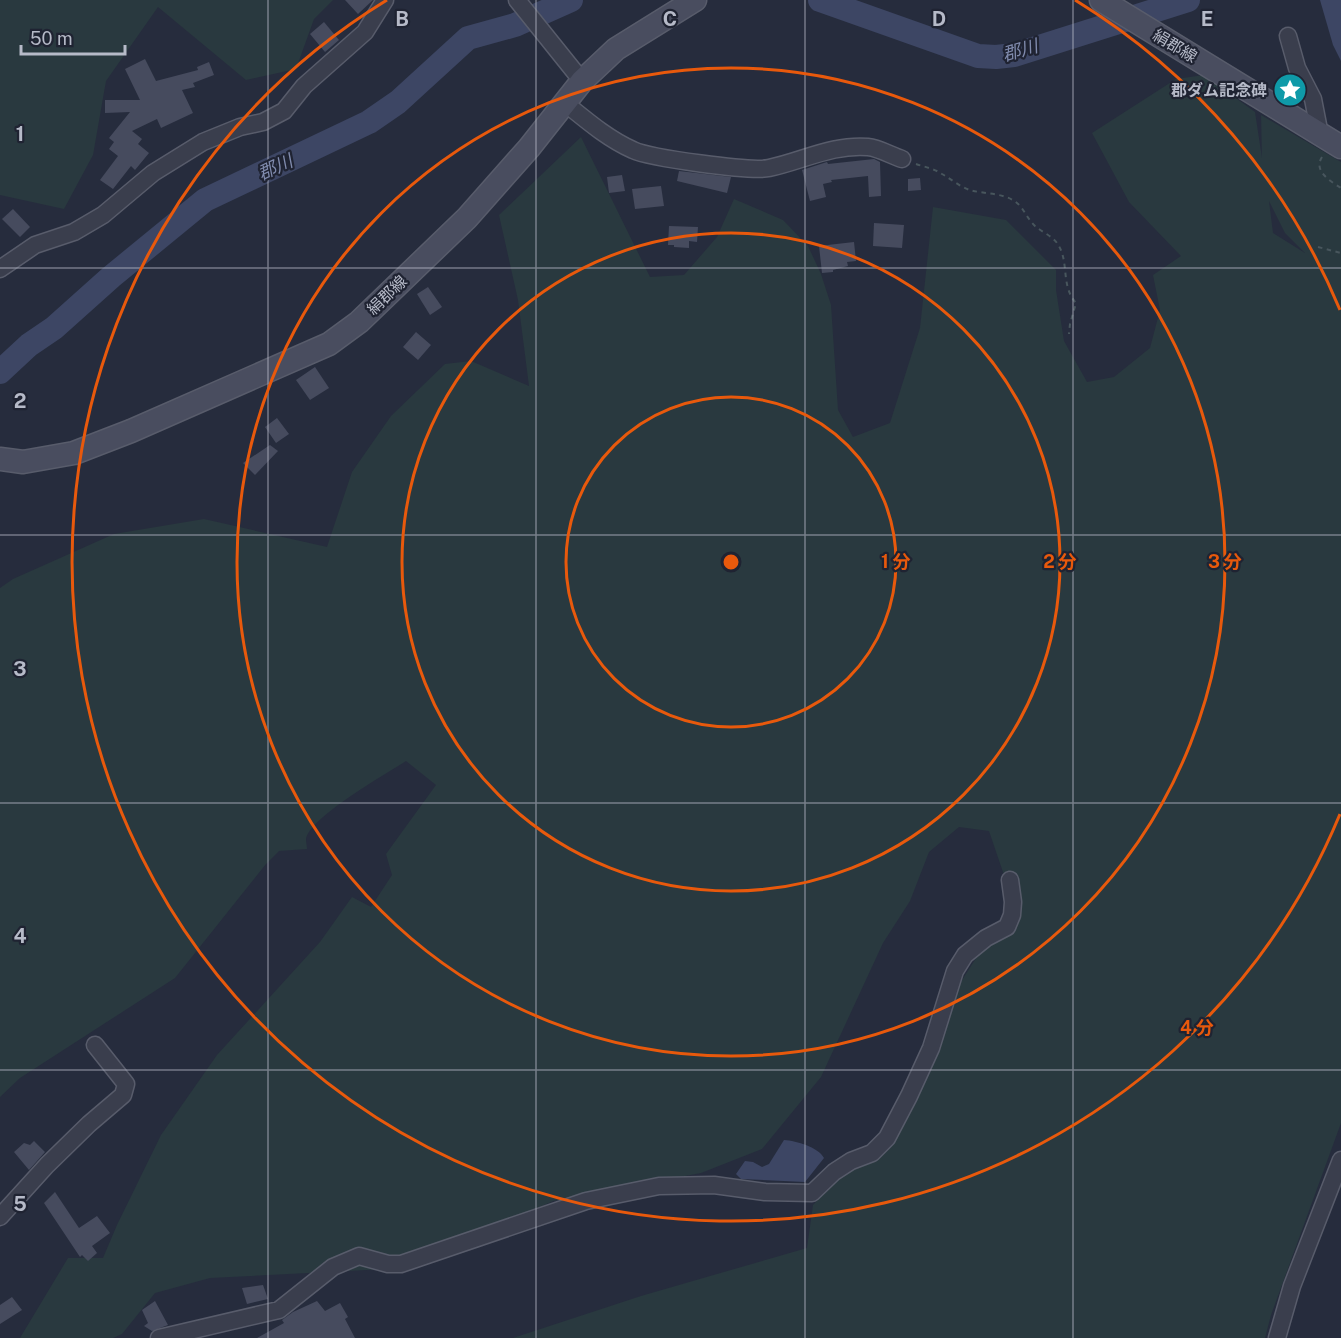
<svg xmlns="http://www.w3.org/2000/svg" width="1341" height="1338" font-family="'Public Sans','Noto Sans JP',sans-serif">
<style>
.green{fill:#29393f;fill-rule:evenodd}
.water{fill:#3d4664}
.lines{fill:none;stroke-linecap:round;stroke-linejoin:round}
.stream{stroke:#3d4664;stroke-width:4}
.river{stroke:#3d4664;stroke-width:24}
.building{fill:#464b5e}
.minor-casing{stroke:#585c6b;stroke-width:19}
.secondary-casing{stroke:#585c6b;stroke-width:25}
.path{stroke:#48565d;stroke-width:2;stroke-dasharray:4.5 4.5;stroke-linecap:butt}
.minor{stroke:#3a3e4d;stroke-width:16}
.secondary{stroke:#494d5f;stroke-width:22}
.grid{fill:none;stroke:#b6bac8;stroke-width:1.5;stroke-opacity:0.55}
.ring{fill:none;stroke:#e8590c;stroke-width:3}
.labels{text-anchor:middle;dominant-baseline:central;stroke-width:4.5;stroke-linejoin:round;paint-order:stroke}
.street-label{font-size:16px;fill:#b6bac8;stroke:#1f2332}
.poi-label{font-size:16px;font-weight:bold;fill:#b6bac8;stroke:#1f2332;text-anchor:end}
.water-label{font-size:18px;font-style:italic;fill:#808bad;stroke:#1f2332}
.grid-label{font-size:20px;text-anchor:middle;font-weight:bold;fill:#b6bac8;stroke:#1f2332;stroke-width:4.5;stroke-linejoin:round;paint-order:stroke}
.centre{fill:#e8590c;stroke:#1f2332;stroke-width:3}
.ring-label{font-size:18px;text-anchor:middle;font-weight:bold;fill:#e8590c;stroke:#1f2332;stroke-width:4.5;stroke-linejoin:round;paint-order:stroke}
</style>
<rect width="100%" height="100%" fill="#262c3d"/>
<g class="green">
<polygon points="0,0 333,0 314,19 296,69 246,80 158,7 106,81 93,155 64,209 0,195"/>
<path d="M1204 75 1255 112 1262 158 1261 115 1341 162V1123L1271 1315 1265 1338H513L641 1296 807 1248 813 1205 843 1174 876 1160 957 988 978 955 1013 930 1005 878 989 831 959 827 929 852 910 901 883 943 821 1077 762 1149 701 1173 553 1201 406 1268 210 1278 155 1293 122 1334 113 1338H20L68 1258H103L117 1225 161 1135 217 1055 320 942 352 897 371 907 392 875 386 854 436 785 406 761C386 774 310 817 306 839 306 843 307 846 307 849L279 851 266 864 175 978 20 1078 0 1097V588L13 579 114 534 204 519 327 547 352 472 391 416 445 364 471 361 529 386 518 300 499 215 581 137 650 277 684 275 717 237 734 199 783 220 808 246 821 274 831 305 838 410 853 437 890 423 920 328 933 207 1006 220 1056 270V290L1064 341 1087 382 1114 377 1150 348 1160 310 1153 275 1181 256 1129 202 1092 133 1176 79ZM1269 201 1285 233 1305 253 1273 233Z"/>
</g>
<g class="water">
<polygon points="1320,0 1341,0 1341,61 1333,45"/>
<path d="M784 1140C797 1141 818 1147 824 1158L805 1182 741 1179 736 1174 745 1161 753 1162 762 1167 769 1164Z"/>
</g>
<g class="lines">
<polyline class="stream" points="492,30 494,27"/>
<g class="river">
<polyline points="820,0 978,56 996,57 1014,55 1188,0"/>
<polyline points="0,372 29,345 54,328 111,277 205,200 369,122 398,102 468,38 515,25 571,0"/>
</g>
</g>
<g class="building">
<polygon points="345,0 373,0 358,14"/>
<polygon points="324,22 339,40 325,52 310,34"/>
<polygon points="145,59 156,81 198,70 197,67 209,62 214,75 193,83 195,87 182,90 193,113 161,128 157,119 132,131 142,139 138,144 149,153 135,170 131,166 113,189 100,180 118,156 109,149 114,142 109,138 130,112 105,113 105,100 140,100 125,69"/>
<polygon points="874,159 880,162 881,196 869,197 868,176 831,180 832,182 823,184 826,197 810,201 802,170 827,162 828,164"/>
<polygon points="679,171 731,177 727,193 677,181"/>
<polygon points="622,175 625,191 609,193 607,177"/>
<polygon points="920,178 921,190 908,191 908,179"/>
<polygon points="661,186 664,206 635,209 632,189"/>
<polygon points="13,209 30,227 20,237 2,219"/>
<polygon points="874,223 904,225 902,248 873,246"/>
<polygon points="669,226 698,227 697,242 689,241 689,248 674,247 674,245 668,245"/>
<polygon points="854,242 856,261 847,262 848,266 833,270 833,272 822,273 819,246"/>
<polygon points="428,287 442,307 430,315 417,294"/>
<polygon points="416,332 431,345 418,360 403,347"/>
<polygon points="315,367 329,388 310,400 296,380"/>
<polygon points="277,418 289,434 276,443 265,427"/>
<polygon points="270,445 278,451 255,475 243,463"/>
<polygon points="34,1141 45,1152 29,1170 14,1152 24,1143 30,1145"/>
<polygon points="55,1192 79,1228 97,1216 110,1233 92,1246 97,1253 88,1261 82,1255 80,1257 44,1203"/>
<polygon points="263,1285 268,1299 247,1304 242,1288"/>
<polygon points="12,1297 22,1310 0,1324 0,1305"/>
<polygon points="155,1301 168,1325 152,1331 144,1326 148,1323 142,1310"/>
<polygon points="317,1301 325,1311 340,1303 348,1317 345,1319 355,1338 257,1338 284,1323 282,1320 293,1312"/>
</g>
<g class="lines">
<g class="minor-casing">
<g id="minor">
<polyline points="517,0 582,81"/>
<polyline points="1288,36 1297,68 1313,99 1320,135"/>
<path d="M565 103C586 120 608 139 633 150 650 158 751 172 769 168 802 161 833 144 868 147 879 148 892 156 902 159"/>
<polyline points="0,269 35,245 74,232 103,215 153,173 203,142 240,127 263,122 284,111 304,86 365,32 385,0"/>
<polyline points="0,1217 47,1165 89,1124 123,1095 126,1084 95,1045"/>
<polyline points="159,1338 279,1310 333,1267 359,1256 388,1264 401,1264 586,1201 659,1186 714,1185 765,1192 812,1193 834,1172 851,1161 872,1153 887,1138 909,1096 931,1048 955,971 965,955 986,938 1007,927 1012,915 1013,902 1010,880"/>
<polyline points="1277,1338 1292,1286 1341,1160"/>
</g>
</g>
<g class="secondary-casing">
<g id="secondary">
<polyline points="1101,0 1341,147"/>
<polyline points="0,459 23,462 74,453 131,431 329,344 359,322 467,218 529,148 582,81 616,49 695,0"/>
</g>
</g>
<g class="path">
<path d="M1322 157C1313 171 1330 181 1341 188"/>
<path d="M916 164C925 167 935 169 942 174 951 179 960 187 970 190 987 195 1009 192 1021 207 1026 214 1029 220 1035 226 1042 232 1052 236 1057 243 1070 261 1060 285 1076 303L1070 324 1069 334"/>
<polyline points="1318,247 1341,253"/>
</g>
<use href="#minor" class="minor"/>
<use href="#secondary" class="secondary"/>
</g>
<path class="grid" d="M268 0V1338M536 0V1338M805 0V1338M1073 0V1338M0 268H1341M0 535H1341M0 803H1341M0 1070H1341"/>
<g class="ring">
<circle cx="731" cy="562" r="165"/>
<circle cx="731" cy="562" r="329"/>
<circle cx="731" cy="562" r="494"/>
<path d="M1340 814A659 659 0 1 1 387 0M1075 0A659 659 0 0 1 1340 310"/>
</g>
<defs>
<g id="sight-disc" transform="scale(1.725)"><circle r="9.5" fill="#0f9aa8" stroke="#1f2332"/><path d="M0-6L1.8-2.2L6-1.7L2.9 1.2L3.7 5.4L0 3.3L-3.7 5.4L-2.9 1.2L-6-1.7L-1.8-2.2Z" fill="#fff"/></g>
</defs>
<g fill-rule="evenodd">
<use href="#sight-disc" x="1290" y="90"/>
</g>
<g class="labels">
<g class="street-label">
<text transform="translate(1175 46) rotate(31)">絹郡線</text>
<text transform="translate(387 295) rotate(-44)">絹郡線</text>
</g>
<g class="poi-label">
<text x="1267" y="90">郡ダム記念碑</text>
</g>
<g class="water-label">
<text transform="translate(1020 50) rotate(-16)">郡川</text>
<text transform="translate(275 167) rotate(-25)">郡川</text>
</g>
</g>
<g class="grid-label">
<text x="402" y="26">B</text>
<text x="670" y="26">C</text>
<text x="939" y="26">D</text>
<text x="1207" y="26">E</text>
<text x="20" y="141">1</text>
<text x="20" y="408">2</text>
<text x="20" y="676">3</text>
<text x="20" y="943">4</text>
<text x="20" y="1211">5</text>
</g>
<circle cx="731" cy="562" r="9" class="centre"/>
<g class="ring-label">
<text x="896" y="568">1 分</text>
<text x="1060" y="568">2 分</text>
<text x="1225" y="568">3 分</text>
<text x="1197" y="1034">4 分</text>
</g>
<path d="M21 45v9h104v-9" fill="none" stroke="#b6bac8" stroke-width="3"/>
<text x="30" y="45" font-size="18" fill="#b6bac8" stroke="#1f2332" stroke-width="4.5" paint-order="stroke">50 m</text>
</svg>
